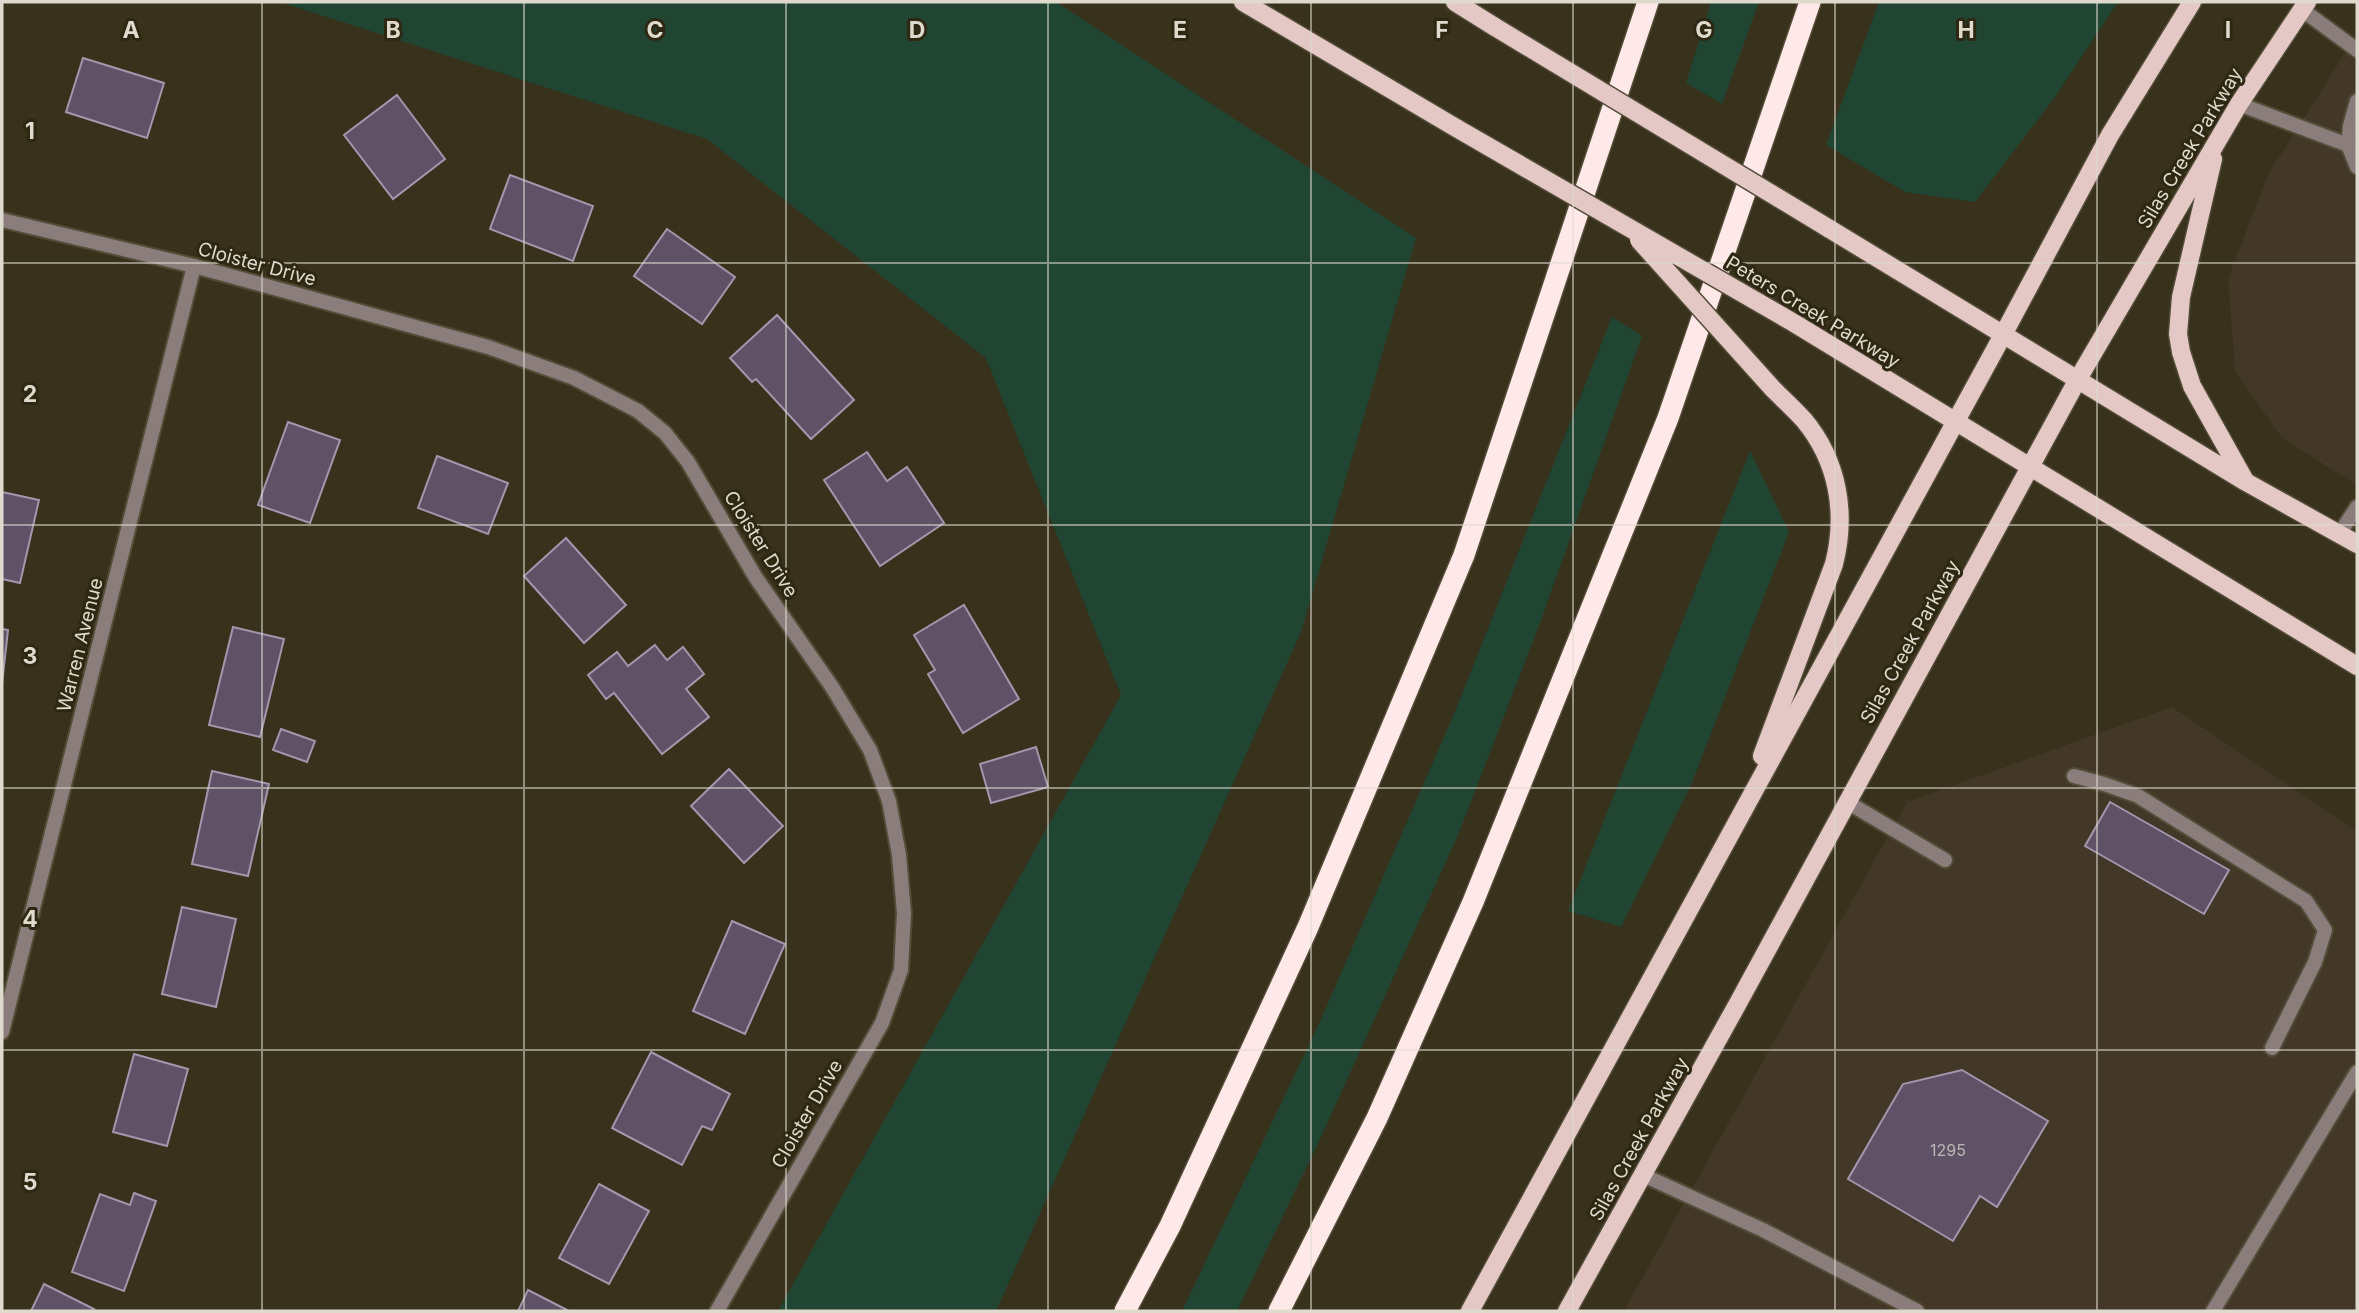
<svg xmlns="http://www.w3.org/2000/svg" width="2359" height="1313" font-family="Inter,sans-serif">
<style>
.commercial{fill:#433728}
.green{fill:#204633}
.building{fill:#5f5267;stroke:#a396ad;stroke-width:2}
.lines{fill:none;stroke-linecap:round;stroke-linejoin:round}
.service-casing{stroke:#534c37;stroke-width:18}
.minor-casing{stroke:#534c37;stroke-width:18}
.primary-casing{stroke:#534c37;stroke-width:21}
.motorway-casing{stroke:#534c37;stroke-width:24}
.service{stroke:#8a7d7c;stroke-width:14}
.minor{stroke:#8a7d7c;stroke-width:14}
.primary{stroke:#e4c8c6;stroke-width:18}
.motorway{stroke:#fee9e8;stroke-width:21}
.primary-bridge-casing{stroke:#534c37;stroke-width:21;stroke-linecap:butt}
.primary-bridge{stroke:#e4c8c6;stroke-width:18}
.grid{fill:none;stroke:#dedacd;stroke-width:2;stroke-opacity:0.55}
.labels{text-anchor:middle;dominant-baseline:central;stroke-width:6;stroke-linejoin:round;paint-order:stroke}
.number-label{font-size:16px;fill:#beb8b4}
.street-label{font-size:19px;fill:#dedacd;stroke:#2e2711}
.grid-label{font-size:23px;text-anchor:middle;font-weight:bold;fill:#dedacd;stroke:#2e2711;stroke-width:6;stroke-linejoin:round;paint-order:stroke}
</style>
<rect width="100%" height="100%" fill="#38311b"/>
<g class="commercial">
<polygon points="2357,34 2357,485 2282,438 2235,372 2228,278 2269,173"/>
<polygon points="2172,707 2357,831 2357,1311 1624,1311 1907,802"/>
</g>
<g class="green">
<polygon points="280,2 1056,2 1416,238 1301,632 996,1311 778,1311 1121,695 986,358 707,139"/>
<polygon points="1711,2 1759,2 1722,104 1686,83"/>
<polygon points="1879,2 2118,2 2055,97 1975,202 1905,192 1826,145"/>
<polygon points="1612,317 1642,336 1540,623 1458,835 1321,1137 1237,1311 1182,1311 1318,1026 1454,714"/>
<polygon points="1750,451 1789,532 1691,785 1621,927 1568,911"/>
</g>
<g class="building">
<polygon points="83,58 164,83 147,138 66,112"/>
<polygon points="397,95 445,159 393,199 344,135"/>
<polygon points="510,175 593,206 573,261 490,229"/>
<polygon points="667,229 735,277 702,324 634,276"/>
<polygon points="777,315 854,400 811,439 756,379 752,382 730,358"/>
<polygon points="288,422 340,440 310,523 258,505"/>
<polygon points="867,452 887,481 907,467 944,523 880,566 824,480"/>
<polygon points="437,456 508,483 488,534 418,508"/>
<polygon points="2,492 39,500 20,583 2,579"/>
<polygon points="566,538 626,605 584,643 524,576"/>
<polygon points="964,605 1019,699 963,733 928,674 935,670 914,635"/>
<polygon points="233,627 284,639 260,737 209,725"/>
<polygon points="2,629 8,630 2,684"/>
<polygon points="655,645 667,660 683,647 704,674 686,689 709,717 662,754 614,693 606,699 588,675 617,652 628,666"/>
<polygon points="281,729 315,741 307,762 273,750"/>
<polygon points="1036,747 1048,787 991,803 980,764"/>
<polygon points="729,769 783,826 744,863 691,806"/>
<polygon points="212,771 269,784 248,876 192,864"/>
<polygon points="2110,802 2229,870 2204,914 2085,846"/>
<polygon points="182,907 236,919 216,1007 162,994"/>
<polygon points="732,921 785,944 745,1034 693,1011"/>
<polygon points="651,1052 730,1094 712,1130 702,1126 682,1165 612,1128"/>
<polygon points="134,1054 188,1069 167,1146 113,1132"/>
<polygon points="1962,1070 2048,1121 1997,1207 1980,1196 1953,1241 1848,1179 1903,1084"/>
<polygon points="599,1184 649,1211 609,1284 559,1258"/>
<polygon points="134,1193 156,1201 124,1291 72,1272 100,1194 130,1205"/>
<polygon points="44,1284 94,1309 92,1311 31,1311"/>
<polygon points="528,1290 569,1311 518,1311"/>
</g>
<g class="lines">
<g class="service-casing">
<g id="service">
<polyline points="2301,9 2357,50"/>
<polyline points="2239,104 2348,145 2357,167"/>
<polyline points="2357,145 2348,145 2350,126 2357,101"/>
<polyline points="2340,533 2357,507"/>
<polyline points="2074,776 2104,784 2138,796 2306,901 2325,930 2315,962 2272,1048"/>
<polyline points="1847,802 1945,860"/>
<polyline points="1643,1175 1763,1230 1917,1311"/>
<polyline points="2213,1311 2357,1072"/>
</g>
</g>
<g class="minor-casing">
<g id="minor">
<polyline points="2,220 194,266 488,347 574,378 638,411 665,433 688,462 756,578 832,687 870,750 889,801 899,855 904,913 901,970 882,1023 717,1311"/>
<polyline points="2,1032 194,266"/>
</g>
</g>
<g class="primary-casing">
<g id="primary">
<polyline points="1243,2 1458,129"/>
<polyline points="1455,2 1495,27"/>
<polyline points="2213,159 2181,297 2178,334 2181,352 2192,386 2244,479"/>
<polyline points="1828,228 2246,482 2357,544"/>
<polyline points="1794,323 2357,666"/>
<path d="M1762 756 1834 564C1847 513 1838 461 1804 420 1794 409 1783 399 1773 389"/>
<polyline points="1470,1311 2004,333 2110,135 2192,2"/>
<polyline points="1567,1311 1737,1005 2078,379 2239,104 2307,2"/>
</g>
</g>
<g class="motorway-casing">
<g id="motorway">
<polyline points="1125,1311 1170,1226 1308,927 1464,555 1648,2"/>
<polyline points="1279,1311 1377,1118 1473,902 1668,418 1810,2"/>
</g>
</g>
<use href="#service" class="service"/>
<use href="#minor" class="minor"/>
<use href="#primary" class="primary"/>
<use href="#motorway" class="motorway"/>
<g class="primary-bridge-casing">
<g id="primary-bridge">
<polyline points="1495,27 1828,228"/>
<polyline points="1458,129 1794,323"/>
<polyline points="1639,240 1773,389"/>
</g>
</g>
<use href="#primary-bridge" class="primary-bridge"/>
</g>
<path class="grid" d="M262 2V1311M524 2V1311M786 2V1311M1048 2V1311M1311 2V1311M1573 2V1311M1835 2V1311M2097 2V1311M2 263H2357M2 525H2357M2 788H2357M2 1050H2357"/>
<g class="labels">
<g class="number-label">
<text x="1948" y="1150">1295</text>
</g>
<g class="street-label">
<text transform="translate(2190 148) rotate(-59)">Silas Creek Parkway</text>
<text transform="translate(257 264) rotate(15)">Cloister Drive</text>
<text transform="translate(1813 312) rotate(31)">Peters Creek Parkway</text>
<text transform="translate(761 544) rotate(58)">Cloister Drive</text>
<text transform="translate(1910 642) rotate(-61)">Silas Creek Parkway</text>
<text transform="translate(80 645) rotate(-76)">Warren Avenue</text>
<text transform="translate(807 1114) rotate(-60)">Cloister Drive</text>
<text transform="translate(1639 1139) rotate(-61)">Silas Creek Parkway</text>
</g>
</g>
<g class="grid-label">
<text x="131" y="38">A</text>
<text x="393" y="38">B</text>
<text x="655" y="38">C</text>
<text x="917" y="38">D</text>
<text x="1180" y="38">E</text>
<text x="1442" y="38">F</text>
<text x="1704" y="38">G</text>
<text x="1966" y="38">H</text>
<text x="2228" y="38">I</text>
<text x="30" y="139">1</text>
<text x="30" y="402">2</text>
<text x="30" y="664">3</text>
<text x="30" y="927">4</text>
<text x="30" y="1190">5</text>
</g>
<rect width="2359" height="1313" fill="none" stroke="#dedacd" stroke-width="7"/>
</svg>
